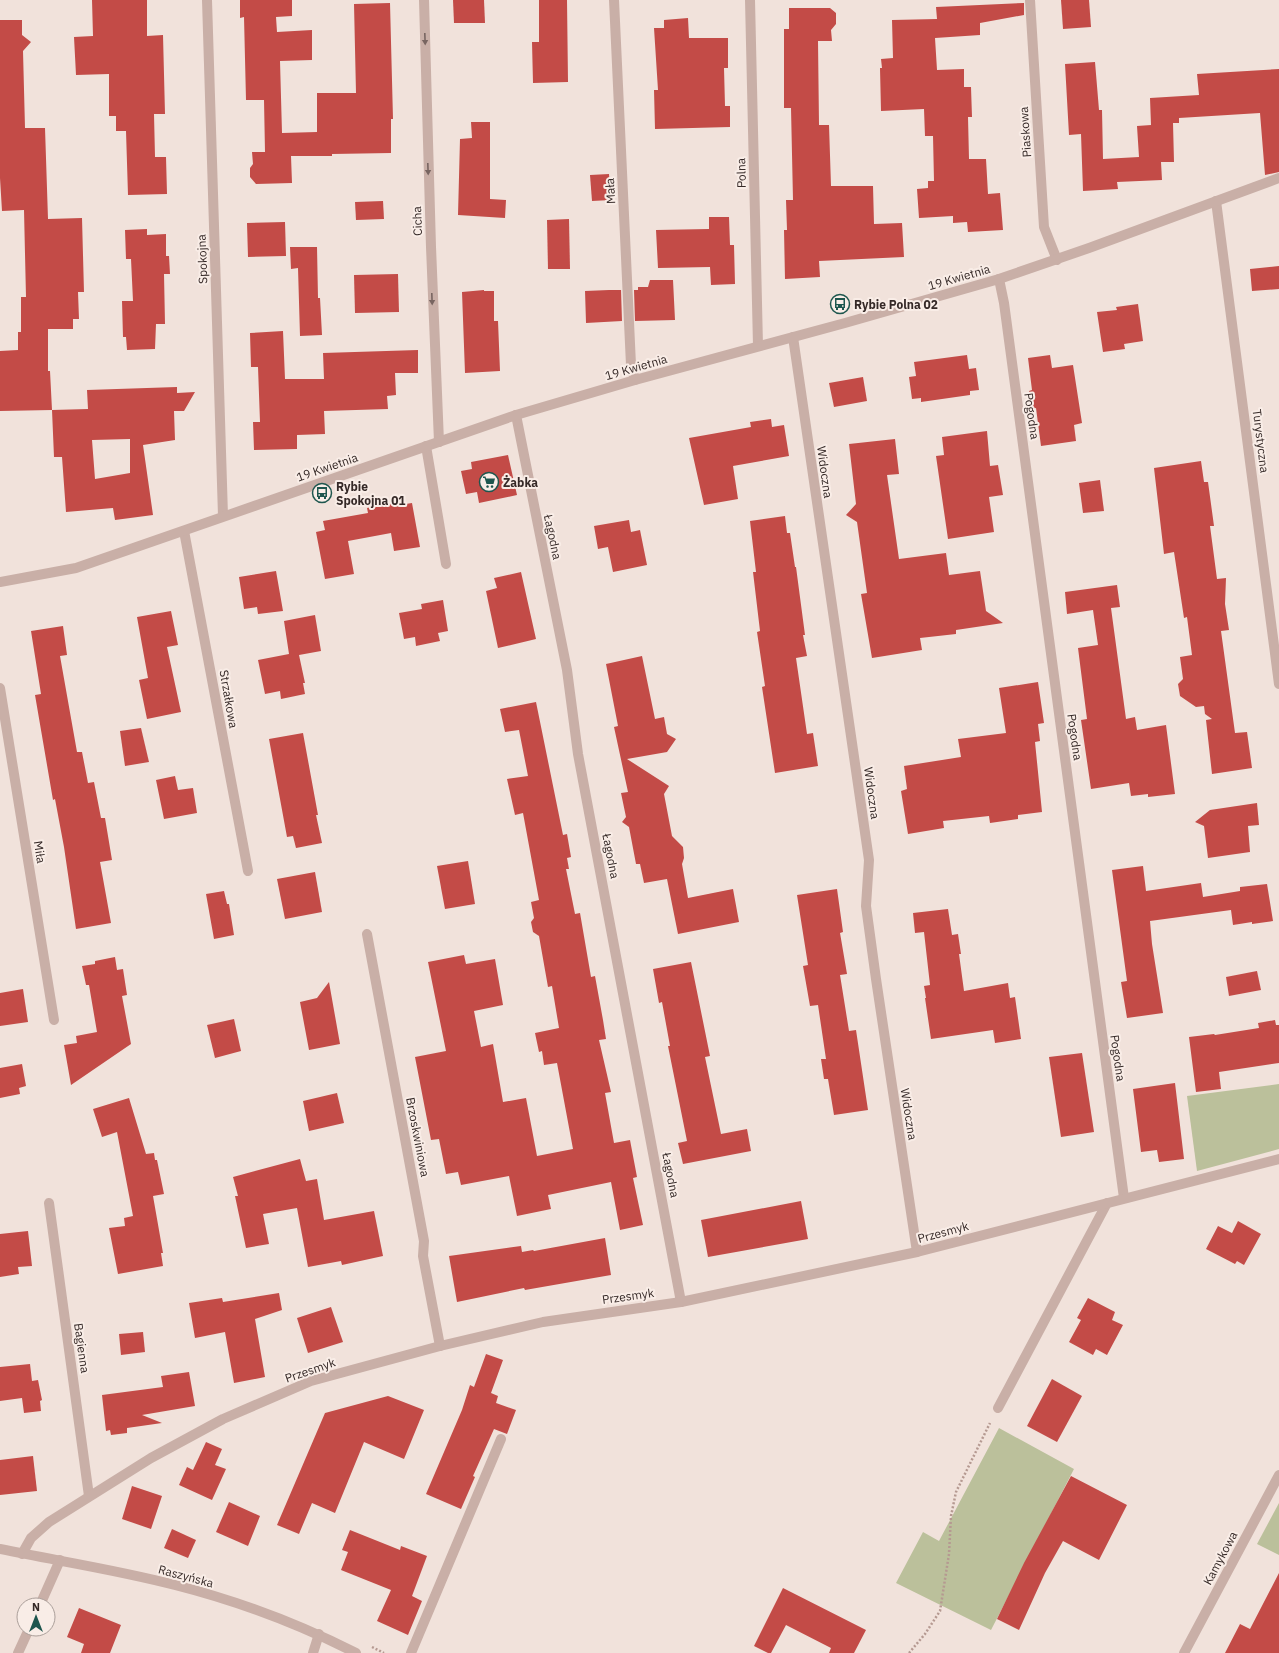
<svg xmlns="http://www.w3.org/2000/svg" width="1279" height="1653" font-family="'IBM Plex Sans',sans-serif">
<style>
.green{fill:#bbc09b}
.building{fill:#c34b47;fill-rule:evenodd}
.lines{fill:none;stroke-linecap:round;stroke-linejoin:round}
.path{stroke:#b59991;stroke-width:2.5;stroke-dasharray:2 2;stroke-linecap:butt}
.service{stroke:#c9afa7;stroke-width:10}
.minor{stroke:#c9afa7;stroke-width:10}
.tertiary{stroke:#c9afa7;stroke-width:10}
.oneway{fill:#786561}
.labels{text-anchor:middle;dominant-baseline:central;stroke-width:4;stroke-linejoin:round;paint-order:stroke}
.street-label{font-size:12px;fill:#352927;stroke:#f9ede7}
.poi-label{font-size:12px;font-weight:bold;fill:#352927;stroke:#f9ede7;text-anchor:start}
</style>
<rect width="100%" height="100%" fill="#f1e2db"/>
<g class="green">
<polygon points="1279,1084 1279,1149 1197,1171 1187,1096"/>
<polygon points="999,1428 1074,1469 991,1630 896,1583 923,1532 939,1541"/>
<polygon points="1279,1503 1279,1555 1257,1544"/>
</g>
<g class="building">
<polygon points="92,0 147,0 147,36 163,35 165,114 154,114 155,157 166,157 167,194 128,195 126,131 116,131 116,116 109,116 109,74 76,75 74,37 93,36"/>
<polygon points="240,0 292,0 292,16 276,17 277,32 312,30 312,60 280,61 282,133 317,132 317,93 356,93 354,4 390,3 393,119 391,119 391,153 332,154 332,156 291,156 292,183 256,184 250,177 250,168 253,164 252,152 265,152 264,100 246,100 244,17 240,18"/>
<polygon points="453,0 484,0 485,23 454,23"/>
<polygon points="539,0 567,0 568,82 533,83 532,42 539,42"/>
<polygon points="1061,0 1089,0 1091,27 1063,29"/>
<polygon points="1024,3 1024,15 980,23 980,35 935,38 937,70 964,69 964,87 971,87 972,117 968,117 969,159 986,159 988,194 1000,193 1003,230 968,232 967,222 953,223 953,216 919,218 917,189 928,188 928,181 934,181 933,136 925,136 924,109 881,111 880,68 882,68 881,59 893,58 892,20 937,19 936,7"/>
<polygon points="789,8 830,8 836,13 836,24 831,30 832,41 818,41 819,125 829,125 831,186 873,186 874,224 902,223 904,257 819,261 820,277 785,279 784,230 787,230 786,200 793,200 791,108 784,108 784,29 789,29"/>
<polygon points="688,18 689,38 728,38 728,68 724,68 725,106 730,106 730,127 655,129 654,90 658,90 654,28 664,28 664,20"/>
<polygon points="0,20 22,20 22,35 31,42 23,51 25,128 45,128 48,219 82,218 84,292 78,292 79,319 73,319 73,329 48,329 48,371 50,371 52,410 0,411 0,351 18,350 18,332 21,332 21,297 26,297 24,210 2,211 0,178"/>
<polygon points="1095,62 1099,110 1102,110 1103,159 1139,157 1137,126 1151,125 1150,98 1199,95 1197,74 1279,69 1279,172 1265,175 1260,113 1179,118 1179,123 1173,123 1174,162 1161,162 1162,180 1117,182 1118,189 1083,191 1081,134 1069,135 1065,64"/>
<polygon points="471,122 490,122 490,199 506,200 505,218 458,215 460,139 472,138"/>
<polygon points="609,174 611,200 592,201 590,175"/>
<polygon points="383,201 384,219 356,220 355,202"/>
<polygon points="709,217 729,217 730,245 734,245 735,284 711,285 710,267 658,268 656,230 709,229"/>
<polygon points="569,219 570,269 548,269 547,220"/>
<polygon points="285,222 286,256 248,257 247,223"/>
<polygon points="147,229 147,235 166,234 166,256 169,256 170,274 164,274 165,324 156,324 155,349 127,350 126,337 123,337 122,301 133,301 131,259 126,259 125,230"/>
<polygon points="290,247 317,247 318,298 320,298 322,335 300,336 298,268 291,269"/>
<polygon points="1279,266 1279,289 1252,291 1250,269"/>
<polygon points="398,274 399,312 355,313 354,275"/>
<polygon points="650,280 673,280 675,320 635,321 634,290 638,290 638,287 648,287"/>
<polygon points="484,290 484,291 494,291 494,321 498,321 500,371 465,373 462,292"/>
<polygon points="609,290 621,290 622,321 586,323 585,291"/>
<polygon points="1138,304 1143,341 1124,344 1125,349 1103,352 1097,312 1117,310 1116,307"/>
<polygon points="283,331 285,379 324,379 323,353 418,350 418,373 395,373 396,395 387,396 388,409 324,411 325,434 297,435 297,449 254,450 253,422 260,422 258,367 251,367 250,333"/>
<polygon points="967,355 969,369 976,368 979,390 970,391 970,395 921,402 921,398 912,399 909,377 916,376 914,362"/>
<polygon points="1050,355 1052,368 1073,365 1082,423 1074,425 1076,441 1041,446 1036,408 1031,409 1029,391 1032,390 1028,358"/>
<polygon points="863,377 867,401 834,407 829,383"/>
<path d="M177 387V393L195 392 184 411H174L175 440 143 445 153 515 115 520 113 508 66 512 62 457H54L52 410 88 409 87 390ZM130 439V473L95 479 92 440Z"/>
<polygon points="771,419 772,427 784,425 789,456 733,466 738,499 704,505 689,438 751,427 750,422"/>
<polygon points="987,431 990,466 998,465 1003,495 989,497 994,532 948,539 936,456 944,455 942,437"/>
<polygon points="895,439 899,474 887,475 899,559 946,553 949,575 980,571 986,611 1003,623 956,630 956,634 920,638 922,650 872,658 861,594 867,593 857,522 846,515 856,504 849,444"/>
<polygon points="508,455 517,495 479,503 477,492 466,494 461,471 472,469 471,462"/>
<polygon points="1201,461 1204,482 1208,482 1214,526 1210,526 1217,579 1226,578 1225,604 1229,630 1221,631 1235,733 1247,732 1252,768 1212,774 1206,720 1212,719 1205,714 1204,706 1196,707 1180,696 1178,684 1183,679 1180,657 1192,655 1187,617 1184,618 1174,552 1164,554 1154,468"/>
<polygon points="1100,480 1104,511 1083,513 1079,483"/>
<polygon points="393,503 393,506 412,503 420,547 394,551 391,533 348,541 354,574 325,579 316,532 325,530 323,521 368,513 367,508"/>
<polygon points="785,516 787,533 790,533 795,567 796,567 805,635 803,635 807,656 796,658 807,734 813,733 818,766 775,773 762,687 765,686 757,632 760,631 753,572 756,572 750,521"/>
<polygon points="629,520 631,532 640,530 647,565 613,572 608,547 598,549 594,526"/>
<polygon points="276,571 283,611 258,614 257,607 244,609 239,577"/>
<polygon points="521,572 536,639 498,648 486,591 497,588 494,578"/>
<polygon points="1117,585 1120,607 1111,608 1126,719 1135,717 1137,730 1166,725 1175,794 1148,797 1148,794 1131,796 1129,783 1091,789 1081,720 1087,719 1078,648 1098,645 1093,610 1067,614 1065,592"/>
<polygon points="443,600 448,631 438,633 440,641 416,646 415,637 404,639 399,613 422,609 421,604"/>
<polygon points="171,611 178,645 167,647 181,712 147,719 139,680 148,678 137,617"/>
<polygon points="315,615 321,651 299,655 305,683 303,683 305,694 281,699 280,691 265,694 258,660 289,654 284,621"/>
<polygon points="63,626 67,655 60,656 77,752 82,752 88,783 94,782 101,818 105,818 112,860 100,862 111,923 76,929 64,847 55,799 53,800 35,695 41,694 31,631"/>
<polygon points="642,656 655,719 664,717 667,734 676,739 667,752 627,759 669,786 664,794 672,836 683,847 684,858 682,864 688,898 733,889 739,922 678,934 667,879 644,883 640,864 636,864 629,827 622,822 626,817 621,793 628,792 614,727 618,726 606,664"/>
<polygon points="1038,682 1044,723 1038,724 1040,741 1035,742 1042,812 1018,815 1018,819 990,823 989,816 943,821 944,828 908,834 901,791 907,789 904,766 961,757 958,739 1006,733 999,688"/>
<polygon points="536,702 563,835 567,834 571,857 567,858 569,869 566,869 575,914 580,913 591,977 595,976 603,1020 606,1039 599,1040 611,1092 605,1093 614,1143 630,1140 637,1177 633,1178 643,1225 620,1230 611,1182 548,1195 551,1209 517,1216 509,1176 461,1185 458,1172 446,1174 439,1139 431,1140 415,1057 446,1051 428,962 464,955 466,964 495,959 503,1005 474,1011 481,1047 493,1044 503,1102 526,1098 537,1156 573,1149 557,1063 544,1065 542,1051 539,1052 535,1033 559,1028 552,986 548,987 539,936 533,932 531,922 534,918 531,902 539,900 523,813 515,815 507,779 528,776 519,730 505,732 500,709"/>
<polygon points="141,728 149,762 125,766 120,731"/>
<polygon points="303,733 318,815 316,815 322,843 296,848 293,836 287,837 269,739"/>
<polygon points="175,776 178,790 193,788 197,813 164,819 156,780"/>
<polygon points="1257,803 1259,825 1248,826 1250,852 1208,858 1204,826 1195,822 1210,810"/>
<polygon points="468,861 475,904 445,909 437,866"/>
<polygon points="1143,866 1146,891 1201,883 1203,897 1240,891 1240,887 1267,884 1273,921 1252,924 1252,922 1233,925 1231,910 1150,921 1152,944 1163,1013 1127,1018 1121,982 1127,981 1112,870"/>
<polygon points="315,872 322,912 285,919 277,879"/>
<polygon points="837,889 843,932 840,933 847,974 840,975 849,1031 856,1030 868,1110 834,1115 828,1079 824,1079 821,1059 826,1059 818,1005 810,1006 803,966 808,965 797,895"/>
<polygon points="224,891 227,904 229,904 234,935 214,939 206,894"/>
<polygon points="948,909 952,935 958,934 961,954 959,954 964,991 1008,983 1010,998 1015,997 1021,1039 995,1043 993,1030 931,1039 925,998 926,998 924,986 930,985 924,932 915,933 913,913"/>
<polygon points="115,957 117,970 123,969 127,995 122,996 131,1044 71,1085 64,1045 77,1043 76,1036 97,1032 89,985 86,985 82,966 95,964 95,961"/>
<polygon points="691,962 710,1056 705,1057 721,1134 747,1129 751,1151 683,1164 678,1143 687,1141 668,1046 670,1046 662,1002 659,1003 653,969"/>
<polygon points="1257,971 1261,990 1229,996 1226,977"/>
<polygon points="329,982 340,1044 309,1050 300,1002 317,998"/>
<polygon points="23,989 28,1022 0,1026 0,993"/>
<polygon points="234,1019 241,1051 215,1058 207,1025"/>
<polygon points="1275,1020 1276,1025 1279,1025 1279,1063 1219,1072 1221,1089 1196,1092 1189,1037 1214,1034 1215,1035 1259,1028 1258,1023"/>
<polygon points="1082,1053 1094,1132 1061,1137 1049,1057"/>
<polygon points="22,1064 26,1086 19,1088 20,1094 0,1098 0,1068"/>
<polygon points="1175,1083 1184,1159 1159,1162 1157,1150 1141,1152 1133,1089"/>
<polygon points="337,1093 344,1123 309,1131 303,1101"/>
<polygon points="129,1098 146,1154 154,1153 155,1160 157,1160 164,1194 153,1196 163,1253 161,1253 163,1266 118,1274 109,1228 125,1226 124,1218 133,1216 117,1132 102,1137 93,1109"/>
<polygon points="300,1159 306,1181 317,1179 324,1220 374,1211 383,1256 342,1265 341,1261 308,1267 297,1208 263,1214 269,1244 246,1248 235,1196 238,1196 233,1177"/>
<polygon points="801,1201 808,1239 708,1257 701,1220"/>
<polygon points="1238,1221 1261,1234 1244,1265 1237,1261 1235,1264 1206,1249 1218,1226 1232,1233"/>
<polygon points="28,1231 32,1266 18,1267 19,1274 0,1277 0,1234"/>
<polygon points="605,1238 611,1275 525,1290 524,1288 457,1302 449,1256 521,1246 522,1252 533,1250 534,1251"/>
<polygon points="279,1293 282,1310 255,1319 265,1377 234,1383 225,1332 195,1338 189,1303 222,1298 223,1302"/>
<polygon points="1088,1298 1115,1312 1112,1320 1123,1325 1107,1355 1096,1349 1093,1355 1069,1342 1081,1320 1077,1318"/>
<polygon points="331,1307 343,1342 308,1353 297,1318"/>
<polygon points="143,1332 145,1352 121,1355 119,1334"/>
<polygon points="486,1354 503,1360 491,1393 498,1396 496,1403 516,1410 507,1434 494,1429 473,1476 475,1477 461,1509 426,1494 462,1410 470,1385 474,1387"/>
<polygon points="30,1364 32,1381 38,1380 42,1400 40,1401 41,1411 24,1413 22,1398 0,1401 0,1367"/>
<polygon points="189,1372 195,1406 142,1415 162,1423 127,1428 127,1433 111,1435 110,1430 106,1431 102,1395 163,1387 161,1376"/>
<polygon points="1052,1379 1082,1396 1057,1442 1027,1426"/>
<polygon points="388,1396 424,1410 404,1459 364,1442 335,1513 312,1503 299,1534 277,1525 325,1413"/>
<polygon points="206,1442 222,1449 215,1465 226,1469 212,1500 179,1485 187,1467 193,1470"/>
<polygon points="33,1456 37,1491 0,1495 0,1460"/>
<polygon points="1071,1476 1127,1505 1099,1560 1063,1541 1045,1573 1019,1630 997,1619 1024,1563"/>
<polygon points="132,1486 162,1496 151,1529 122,1519"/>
<polygon points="229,1502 260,1516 248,1546 216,1532"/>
<polygon points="172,1529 196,1540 188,1558 164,1548"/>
<polygon points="350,1530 400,1550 401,1546 427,1556 412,1596 422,1601 408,1635 377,1621 391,1590 341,1570 348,1552 342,1550"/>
<polygon points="1279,1573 1279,1653 1225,1653 1240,1624 1250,1629"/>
<polygon points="783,1588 866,1630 854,1653 829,1653 831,1648 786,1625 771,1653 768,1653 754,1646"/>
<polygon points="79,1608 121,1625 110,1653 81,1653 84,1644 67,1637"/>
</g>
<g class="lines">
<g class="path">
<polyline points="372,1647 384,1653"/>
<polyline points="909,1653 925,1634 940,1611 949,1554 951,1516 956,1492 990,1423"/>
</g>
<g class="service">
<polyline points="426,446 446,564"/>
<polyline points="998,1408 1107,1203"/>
<polyline points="411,1653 501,1439"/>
</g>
<g class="minor">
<polyline points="207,0 223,516"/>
<polyline points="424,0 431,247 439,442"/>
<polyline points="614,0 631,365 635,380"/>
<polyline points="750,0 758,346"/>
<polyline points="1030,0 1044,227 1057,260"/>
<polyline points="1216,201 1279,684"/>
<polyline points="999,279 1004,303 1124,1198"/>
<polyline points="793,337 869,860 866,906 876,979 917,1252"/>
<polyline points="516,415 567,670 578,754 681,1302"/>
<polyline points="184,531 248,871"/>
<polyline points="0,582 76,568 516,415 635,380 845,323 999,279 1089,248 1279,178"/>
<polyline points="0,688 54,1020"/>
<polyline points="367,934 424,1241 423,1256 440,1346"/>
<polyline points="49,1203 89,1496"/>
<polyline points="22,1554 31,1538 49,1522 151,1458 223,1419 311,1381 440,1346 543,1322 681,1302 917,1252 1279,1159"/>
<polyline points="40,1605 60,1560"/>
<polyline points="18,1653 29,1629"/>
<polyline points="313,1653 319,1634"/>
<polyline points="1184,1653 1279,1475"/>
</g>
<path class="tertiary" d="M0 1549C58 1561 118 1570 175 1585 238 1601 299 1624 356 1653"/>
</g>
<defs><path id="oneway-solid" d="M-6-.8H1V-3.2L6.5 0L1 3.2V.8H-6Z"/></defs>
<g class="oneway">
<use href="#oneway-solid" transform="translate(425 39) rotate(88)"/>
<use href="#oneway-solid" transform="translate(428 169) rotate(88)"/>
<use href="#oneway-solid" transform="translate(432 299) rotate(88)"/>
</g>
<defs>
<g id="bus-ring" transform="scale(1)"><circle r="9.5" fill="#f9ede7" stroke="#1e564e" stroke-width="1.5"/><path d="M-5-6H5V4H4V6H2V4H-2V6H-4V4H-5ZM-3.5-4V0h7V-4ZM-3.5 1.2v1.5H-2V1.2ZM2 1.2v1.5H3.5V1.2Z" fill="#1e564e"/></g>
<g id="supermarket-ring" transform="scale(1)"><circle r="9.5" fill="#f9ede7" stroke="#1e564e" stroke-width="1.5"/><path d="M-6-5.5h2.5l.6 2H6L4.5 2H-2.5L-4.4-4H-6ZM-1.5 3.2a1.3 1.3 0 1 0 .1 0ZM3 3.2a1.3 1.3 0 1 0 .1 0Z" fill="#1e564e"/></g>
</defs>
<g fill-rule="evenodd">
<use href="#bus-ring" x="840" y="304"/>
<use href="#supermarket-ring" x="489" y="482"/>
<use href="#bus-ring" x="322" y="493"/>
</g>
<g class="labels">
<g class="street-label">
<text transform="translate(1025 132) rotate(-94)">Piaskowa</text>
<text transform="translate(741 173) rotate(-91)">Polna</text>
<text transform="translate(610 191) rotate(-93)">Mała</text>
<text transform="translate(417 221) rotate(-92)">Cicha</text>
<text transform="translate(202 259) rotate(-92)">Spokojna</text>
<text transform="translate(959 277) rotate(-16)">19 Kwietnia</text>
<text transform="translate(636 367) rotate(-16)">19 Kwietnia</text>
<text transform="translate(1032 416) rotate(82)">Pogodna</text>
<text transform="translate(1261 441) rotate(83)">Turystyczna</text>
<text transform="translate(327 467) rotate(-19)">19 Kwietnia</text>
<text transform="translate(825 472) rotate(82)">Widoczna</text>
<text transform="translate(553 537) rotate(78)">Łagodna</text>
<text transform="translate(229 699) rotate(80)">Strzałkowa</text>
<text transform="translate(1075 737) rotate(82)">Pogodna</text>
<text transform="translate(872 793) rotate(82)">Widoczna</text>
<text transform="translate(40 852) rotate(81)">Miła</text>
<text transform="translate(611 856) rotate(79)">Łagodna</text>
<text transform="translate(1118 1058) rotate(82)">Pogodna</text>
<text transform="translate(909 1114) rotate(81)">Widoczna</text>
<text transform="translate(418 1137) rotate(79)">Brzoskwiniowa</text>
<text transform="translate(671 1175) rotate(79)">Łagodna</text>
<text transform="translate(943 1232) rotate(-15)">Przesmyk</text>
<text transform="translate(628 1296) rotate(-8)">Przesmyk</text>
<text transform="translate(82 1348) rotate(82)">Bagienna</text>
<text transform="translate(310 1370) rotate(-19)">Przesmyk</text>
<text transform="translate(1220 1558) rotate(-62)">Kamykowa</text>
<text transform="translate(186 1576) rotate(15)">Raszyńska</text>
</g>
<g class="poi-label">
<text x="854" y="304">Rybie Polna 02</text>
<text x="503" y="482">Żabka</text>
<text x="336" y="486">Rybie<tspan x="336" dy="14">Spokojna 01</tspan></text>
</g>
</g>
<g transform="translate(36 1617)"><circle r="19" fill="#f9ede7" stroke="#ab9f9a"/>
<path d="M0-3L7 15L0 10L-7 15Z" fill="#1e564e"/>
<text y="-6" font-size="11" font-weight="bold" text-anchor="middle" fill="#352927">N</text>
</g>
</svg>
